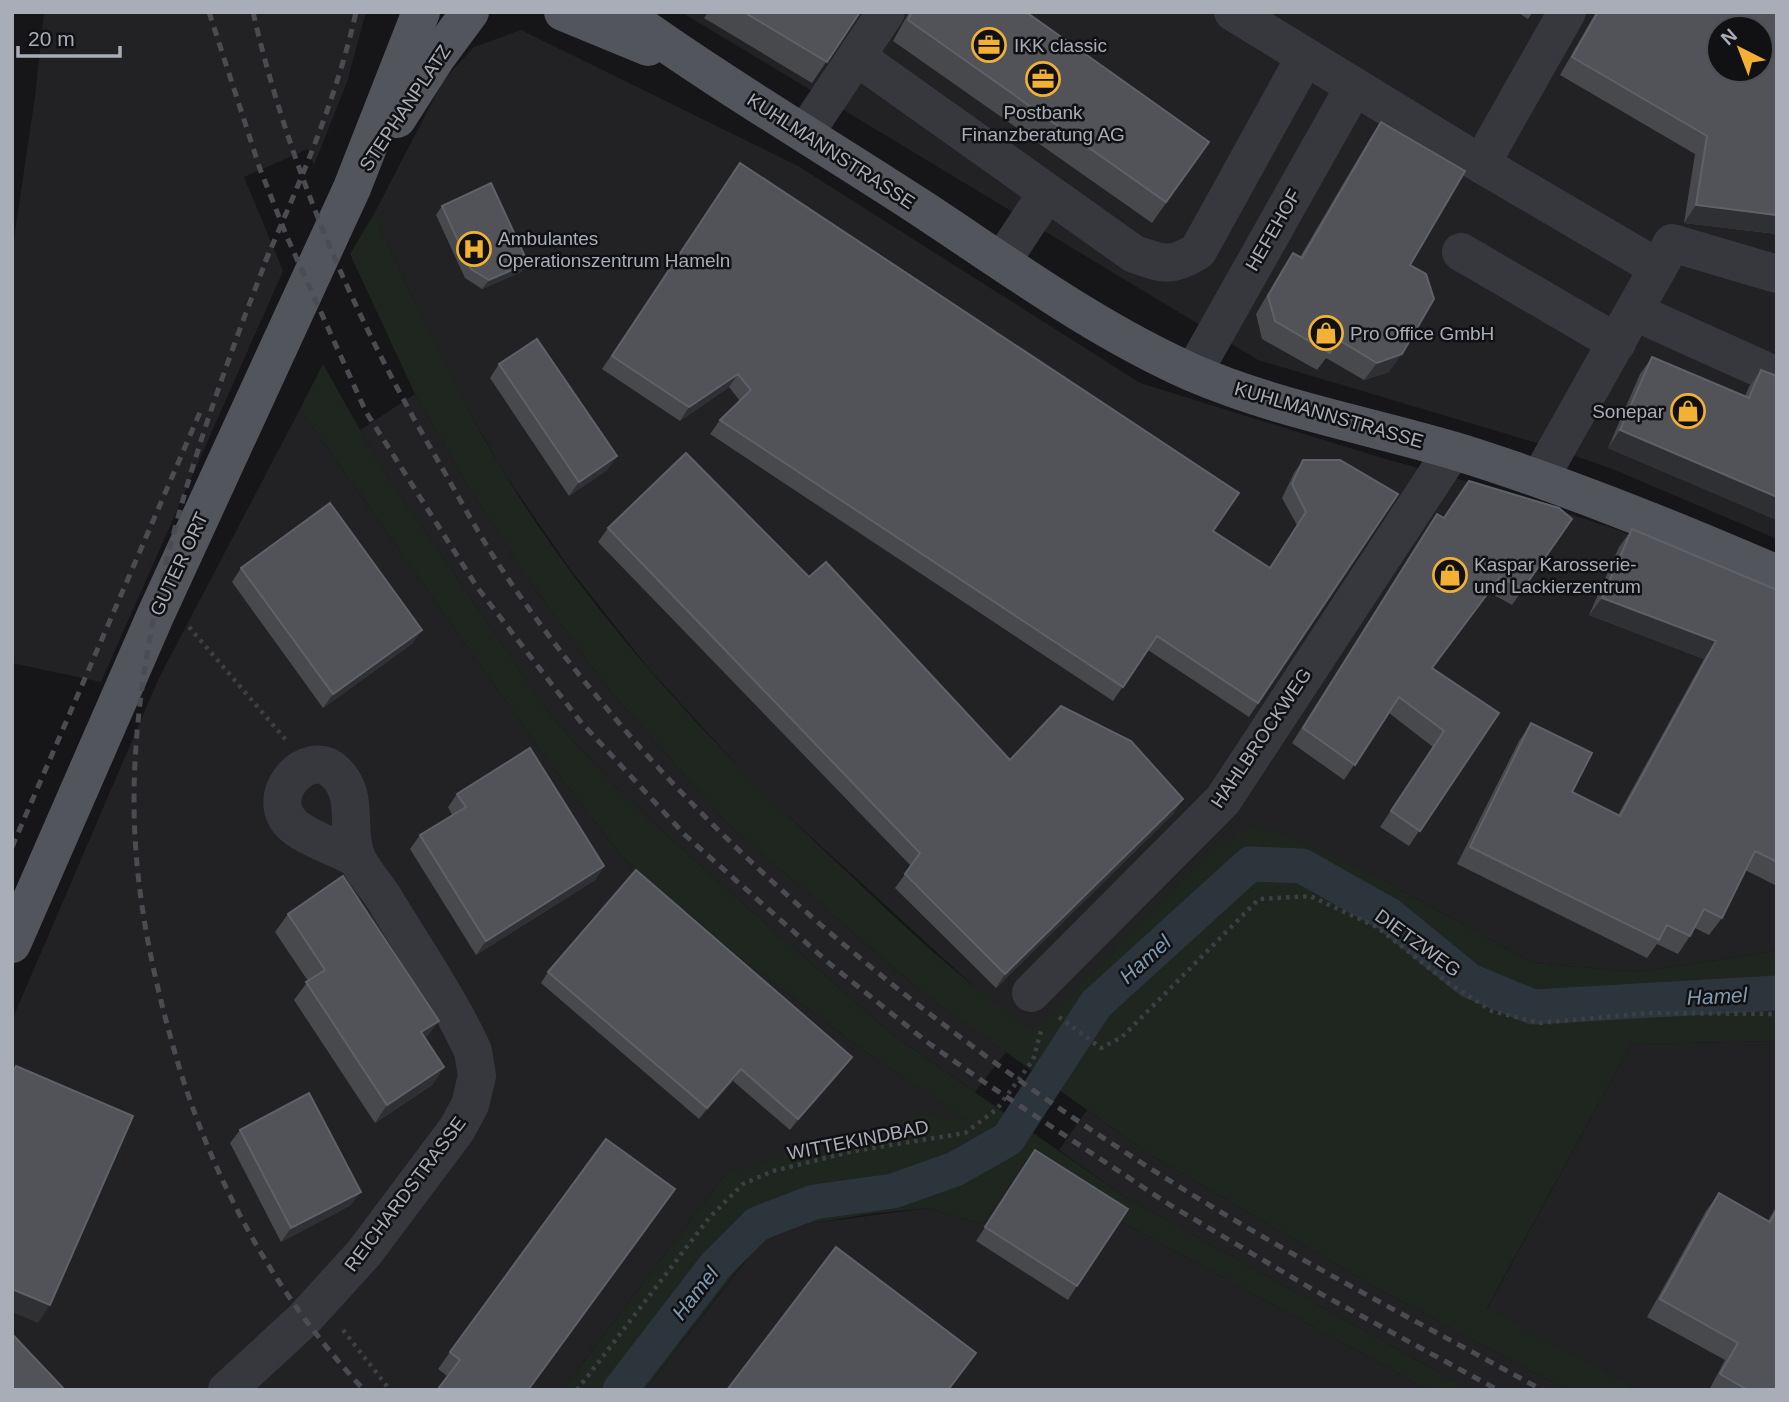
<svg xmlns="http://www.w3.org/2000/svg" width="1789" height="1402" font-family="Helvetica,sans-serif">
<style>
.built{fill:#222225;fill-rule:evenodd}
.green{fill:#1e261f}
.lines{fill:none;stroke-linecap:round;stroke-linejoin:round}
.canal{stroke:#2c353c;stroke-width:35}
.path{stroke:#3d3f44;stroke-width:4.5;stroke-dasharray:3.5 5;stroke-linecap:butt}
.minor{stroke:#37383d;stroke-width:38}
.major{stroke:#53555c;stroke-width:38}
.rail{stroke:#4a4c52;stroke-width:5;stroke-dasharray:9 7;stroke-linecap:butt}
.wall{fill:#47494d}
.shaded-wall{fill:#2f3033}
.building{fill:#525359;stroke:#5f6168;stroke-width:2;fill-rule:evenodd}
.labels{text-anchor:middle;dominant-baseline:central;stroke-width:5;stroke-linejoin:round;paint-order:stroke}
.poi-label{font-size:19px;fill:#a8adb8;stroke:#111113;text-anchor:start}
.street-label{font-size:19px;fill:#a8adb8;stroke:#111113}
.water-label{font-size:21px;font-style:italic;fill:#7f9bb3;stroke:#111113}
</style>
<rect width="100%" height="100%" fill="#161618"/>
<g class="built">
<polygon points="44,12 366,12 347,82 314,165 308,149 244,177 283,271 101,682 12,663 12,252 35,97"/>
<path d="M681 12H1777V539L1610 468 1537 443 1258 360ZM1719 28H1761V70H1719Z"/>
<polygon points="521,30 798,166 1140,383 1382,458 1498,490 1621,531 1777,603 1777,951 1637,972 1533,963 1381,879 1070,997 1034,1032 991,1002 762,792 650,670 570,569 504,473 446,370 374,214 444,79 474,47"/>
<polygon points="415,394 469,488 535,589 611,692 732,828 927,996 1006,1052 975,1092 893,1035 696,862 619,790 553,719 378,462 360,430"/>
<polygon points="300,409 546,758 622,857 733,952 856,1045 968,1121 726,1174 562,1390 12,1390 12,1020 159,678"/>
<polygon points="1777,1041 1777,1390 1639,1390 1487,1309 1631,1044"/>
<polygon points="1087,1110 1149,1154 1377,1288 1567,1390 1470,1390 1122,1195 1059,1150"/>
<polygon points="1027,1158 1120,1221 1429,1390 645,1390 762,1240 785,1227 928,1208 983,1224"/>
</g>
<g class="green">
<path d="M374 214C414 301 454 389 503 471 594 622 720 753 847 872 906 928 967 986 1034 1031L1215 848 1258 824 1381 879 1533 963 1637 972 1777 951V1041L1631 1044 1487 1308 1639 1390H1567L1377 1288 1149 1154 927 996 732 828 611 692 535 589 469 488 415 394 350 254Z"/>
<polygon points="323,364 378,462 553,719 619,790 696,862 893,1035 1122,1195 1470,1390 1429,1390 1120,1221 1027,1159 983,1224 928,1208 869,1214 785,1228 762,1240 750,1254 645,1390 562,1390 726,1174 919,1115 966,1120 856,1045 733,952 622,857 546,758 300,409"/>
</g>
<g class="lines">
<polyline class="canal" points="620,1390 716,1265 757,1224 814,1202 893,1191 955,1169 1008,1139 1096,1004 1250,864 1302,866 1389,915 1470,981 1533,1007 1777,993"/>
<g class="path">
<polyline points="189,627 286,740"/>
<polyline points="1059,1017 1101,1048 1122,1037 1259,899 1310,896 1377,927 1447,982 1492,1011 1539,1023 1649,1013 1777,1014"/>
<polyline points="343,1330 390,1390"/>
<polyline points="577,1390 709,1218 743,1184 773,1171 854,1151 965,1133 997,1109 1033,1060 1042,1027"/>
</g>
<g class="minor">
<polyline points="1233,12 1481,164 1567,12"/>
<path d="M857 57 1134 254C1164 264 1170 268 1198 251L1305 57"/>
<polyline points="805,133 886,12"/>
<polyline points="1481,164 1658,268"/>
<polyline points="1461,252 1617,343"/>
<polyline points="1002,261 1047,193"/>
<polyline points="1635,312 1777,376"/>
<polyline points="1193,373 1354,87"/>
<polyline points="1540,478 1672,243 1777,274"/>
<polyline points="1031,993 1223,800 1452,451"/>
<path d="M227 1390 304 1319 364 1253 457 1129 470 1105 477 1076 473 1051C449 999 415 950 385 900 377 886 362 872 356 856 345 827 360 795 335 772 308 745 259 798 295 827 311 840 337 847 356 858"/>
</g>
<g class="major">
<polyline points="563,12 648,47"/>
<path d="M621 12C718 82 821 143 921 208 1009 266 1096 330 1193 373 1277 409 1367 425 1455 451 1565 485 1671 528 1777 574"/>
<polyline points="397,119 436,58 470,12"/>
<polyline points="12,944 156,614 352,188 421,12"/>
</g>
<g class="rail">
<polyline points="209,12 260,169 287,237 366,412 477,587 580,721 685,835 830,964 927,1042 981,1080 1170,1205 1312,1289 1498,1390"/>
<path d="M253 12C288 164 352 312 430 447 453 486 474 527 499 565 529 611 564 657 599 699 754 890 975 1060 1183 1189 1299 1261 1422 1324 1542 1390"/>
<path d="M269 253C203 422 134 618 134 801 134 893 154 983 180 1070 218 1191 278 1298 364 1390"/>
<path d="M265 262C300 182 337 98 356 12"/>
<polyline points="12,847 201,410"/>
</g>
</g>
<g class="wall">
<polygon points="708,12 860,12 812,83 704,18"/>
<polygon points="907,12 1026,12 1209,142 1152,223 893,41 908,14"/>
<polygon points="1517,12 1533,12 1528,19"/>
<polygon points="1596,12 1777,12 1777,234 1684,223 1695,154 1560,75"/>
<polygon points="1381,122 1410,265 1389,372 1364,380 1326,358 1317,370 1262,339 1256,314 1281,271 1293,253 1300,257 1369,140"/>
<polygon points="731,176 1213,531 1269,568 1297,525 1282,498 1294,473 1303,460 1398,494 1249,717 1148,650 1113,701 710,434 720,420 740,401 729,387 680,421 602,369"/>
<polygon points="442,206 528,263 521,272 482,289 465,278 436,215"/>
<polygon points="1652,357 1745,396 1749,387 1761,370 1777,520 1608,448 1640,374"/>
<polygon points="499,364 617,456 607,470 569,496 490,378"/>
<polygon points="1437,514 1443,518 1572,519 1512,605 1489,592 1432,669 1499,713 1409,846 1380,827 1433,747 1389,713 1344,780 1292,743 1426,530"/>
<polygon points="608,528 809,577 1010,760 1174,813 996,988 895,888 911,866 598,542"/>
<polygon points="1632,529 1777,590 1777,886 1745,870 1722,918 1709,935 1695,928 1690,936 1678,954 1657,944 1647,958 1457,864 1519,741 1531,723 1572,792 1618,815 1704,659 1589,615 1619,547"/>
<polygon points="241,568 413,643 323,708 232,582"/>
<polygon points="457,794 604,866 595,880 476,955 410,849 420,835 452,815 448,807"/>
<polygon points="288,914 426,1039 444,1067 432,1085 375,1123 294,1000 308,981 275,932"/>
<polygon points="548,972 852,1057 844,1068 790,1130 733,1081 699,1119 541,983"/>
<polygon points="240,1130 351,1205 281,1242 230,1143"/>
<polygon points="1035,1150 1077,1286 1068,1300 976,1241"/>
<polygon points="1719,1193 1768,1221 1777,1205 1777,1390 1709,1390 1725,1360 1647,1317 1706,1211"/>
<polygon points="450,1352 529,1390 438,1390 447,1376 438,1369"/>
</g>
<g class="shaded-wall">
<polygon points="1696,205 1777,215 1777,234 1684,223"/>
<polygon points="528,263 521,272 482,289 489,280"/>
<polygon points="1402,354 1389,372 1364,380 1377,363"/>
<polygon points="738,374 729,387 680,421 689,407"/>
<polygon points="1620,430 1777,497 1777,520 1608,448"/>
<polygon points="617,456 607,470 569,496 579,482"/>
<polygon points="1602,598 1716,641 1704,659 1589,615"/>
<polygon points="422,630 413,643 323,708 333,694"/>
<polygon points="1183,799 1174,813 996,988 1005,974"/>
<polygon points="604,866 595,880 476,955 486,941"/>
<polygon points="439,1021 426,1038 409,1050 421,1032"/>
<polygon points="852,1057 844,1068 790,1130 798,1119"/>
<polygon points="444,1067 432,1085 375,1123 387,1105"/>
<polygon points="741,1069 733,1081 699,1119 707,1108"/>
<polygon points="361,1192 351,1205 281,1242 291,1228"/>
<polygon points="12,1289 50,1305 38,1323 12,1312"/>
</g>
<g class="building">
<polygon points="744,12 860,12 827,62"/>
<polygon points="912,12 1026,12 1209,142 1166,202 908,20"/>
<path d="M1598 12H1777V215L1696 205 1707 136 1572 57ZM1719 28H1761V70H1719Z"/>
<polygon points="1381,122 1465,171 1410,265 1426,274 1434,299 1402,354 1377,363 1337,339 1330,353 1275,321 1268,296 1293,253 1302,258"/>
<polygon points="740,163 1239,493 1213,531 1270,568 1306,512 1292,484 1303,460 1340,460 1398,494 1258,703 1157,636 1123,687 720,420 751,390 738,374 689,407 612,356"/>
<polygon points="491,183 528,263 489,280 471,269 442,206"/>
<polygon points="537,339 617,456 579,482 499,364"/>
<polygon points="1652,357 1749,398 1761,370 1777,376 1777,497 1620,430"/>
<polygon points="686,453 809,577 826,562 1010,760 1061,706 1131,741 1183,799 1005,974 905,874 920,853 608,528"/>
<polygon points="1469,481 1559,508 1572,519 1523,589 1500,577 1432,668 1499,713 1420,831 1391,811 1444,731 1399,697 1355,765 1303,728 1437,514 1444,518"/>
<polygon points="330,503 422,630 333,694 241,568"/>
<polygon points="1632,529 1777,590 1777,862 1755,851 1722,918 1704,909 1690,936 1667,925 1659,940 1470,847 1531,723 1592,753 1572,792 1620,816 1716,641 1602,598"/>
<polygon points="530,748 604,866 486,941 420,835 466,807 457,794"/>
<polygon points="636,870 852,1057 798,1119 741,1069 707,1108 548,972"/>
<polygon points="343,876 439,1021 421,1032 444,1067 387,1105 306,982 325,970 288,914"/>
<polygon points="16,1066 133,1116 50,1305 12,1289 12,1073"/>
<polygon points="309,1093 361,1192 291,1228 240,1130"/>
<polygon points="606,1139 675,1189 528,1390 440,1390 438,1389 460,1360 450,1352"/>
<polygon points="1035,1150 1128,1209 1077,1286 985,1227"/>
<polygon points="1719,1193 1770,1222 1777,1209 1777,1390 1748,1390 1720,1374 1738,1343 1660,1299"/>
<polygon points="836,1247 976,1353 948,1390 727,1390"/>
<polygon points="12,1334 65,1390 12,1390"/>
</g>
<defs>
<g id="office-ring" transform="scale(1.75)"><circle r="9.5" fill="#111113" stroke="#f2b134" stroke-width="1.5"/><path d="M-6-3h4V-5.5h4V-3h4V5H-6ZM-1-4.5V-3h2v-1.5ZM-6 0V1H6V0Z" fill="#f2b134"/></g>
<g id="hospital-ring" transform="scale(1.75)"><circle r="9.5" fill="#111113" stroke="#f2b134" stroke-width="1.5"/><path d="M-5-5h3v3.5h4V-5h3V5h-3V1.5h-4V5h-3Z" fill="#f2b134"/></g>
<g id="shop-ring" transform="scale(1.75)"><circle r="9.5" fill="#111113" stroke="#f2b134" stroke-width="1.5"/><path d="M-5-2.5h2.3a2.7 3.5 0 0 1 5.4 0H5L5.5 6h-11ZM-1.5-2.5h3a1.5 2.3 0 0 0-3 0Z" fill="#f2b134"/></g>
</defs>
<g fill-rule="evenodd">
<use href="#office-ring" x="989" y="45"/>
<use href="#office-ring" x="1043" y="79"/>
<use href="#hospital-ring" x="474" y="249"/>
<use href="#shop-ring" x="1326" y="333"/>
<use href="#shop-ring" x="1688" y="411"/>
<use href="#shop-ring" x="1450" y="575"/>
</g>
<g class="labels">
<g class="poi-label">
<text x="1014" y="45">IKK classic</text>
<text x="1043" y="112" text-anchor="middle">Postbank<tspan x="1043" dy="22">Finanzberatung AG</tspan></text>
<text x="498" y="238">Ambulantes<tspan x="498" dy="22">Operationszentrum Hameln</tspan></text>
<text x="1350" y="333">Pro Office GmbH</text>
<text x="1664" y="411" text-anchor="end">Sonepar</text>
<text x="1474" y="564">Kaspar Karosserie-<tspan x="1474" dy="22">und Lackierzentrum</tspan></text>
</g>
<g class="street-label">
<text transform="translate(405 108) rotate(-56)">STEPHANPLATZ</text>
<text transform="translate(831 151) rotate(33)">KUHLMANNSTRASSE</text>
<text transform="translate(1273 230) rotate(-60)">HEFEHOF</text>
<text transform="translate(1329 415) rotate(16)">KUHLMANNSTRASSE</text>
<text transform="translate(179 564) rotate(-65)">GUTER ORT</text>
<text transform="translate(1261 738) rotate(-56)">HAHLBROCKWEG</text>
<text transform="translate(1418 943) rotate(36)">DIETZWEG</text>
<text transform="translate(858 1140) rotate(-11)">WITTEKINDBAD</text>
<text transform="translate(405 1194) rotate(-53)">REICHARDSTRASSE</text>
</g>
<g class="water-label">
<text transform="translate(1145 959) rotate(-42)">Hamel</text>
<text transform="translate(1717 996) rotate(-3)">Hamel</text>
<text transform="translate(695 1293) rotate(-52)">Hamel</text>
</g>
</g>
<rect width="1789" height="1402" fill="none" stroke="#a8adb8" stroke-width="28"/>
<g transform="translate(1740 49) rotate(318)"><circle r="33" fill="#111113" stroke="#4d4f55" stroke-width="2"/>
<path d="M0-5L12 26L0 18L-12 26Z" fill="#f2b134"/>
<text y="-10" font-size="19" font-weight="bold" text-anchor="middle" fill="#a8adb8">N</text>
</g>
<path d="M18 46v10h102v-10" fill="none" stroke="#a8adb8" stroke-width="3.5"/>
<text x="28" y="46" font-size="21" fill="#a8adb8" stroke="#111113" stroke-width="5" paint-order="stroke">20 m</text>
</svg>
